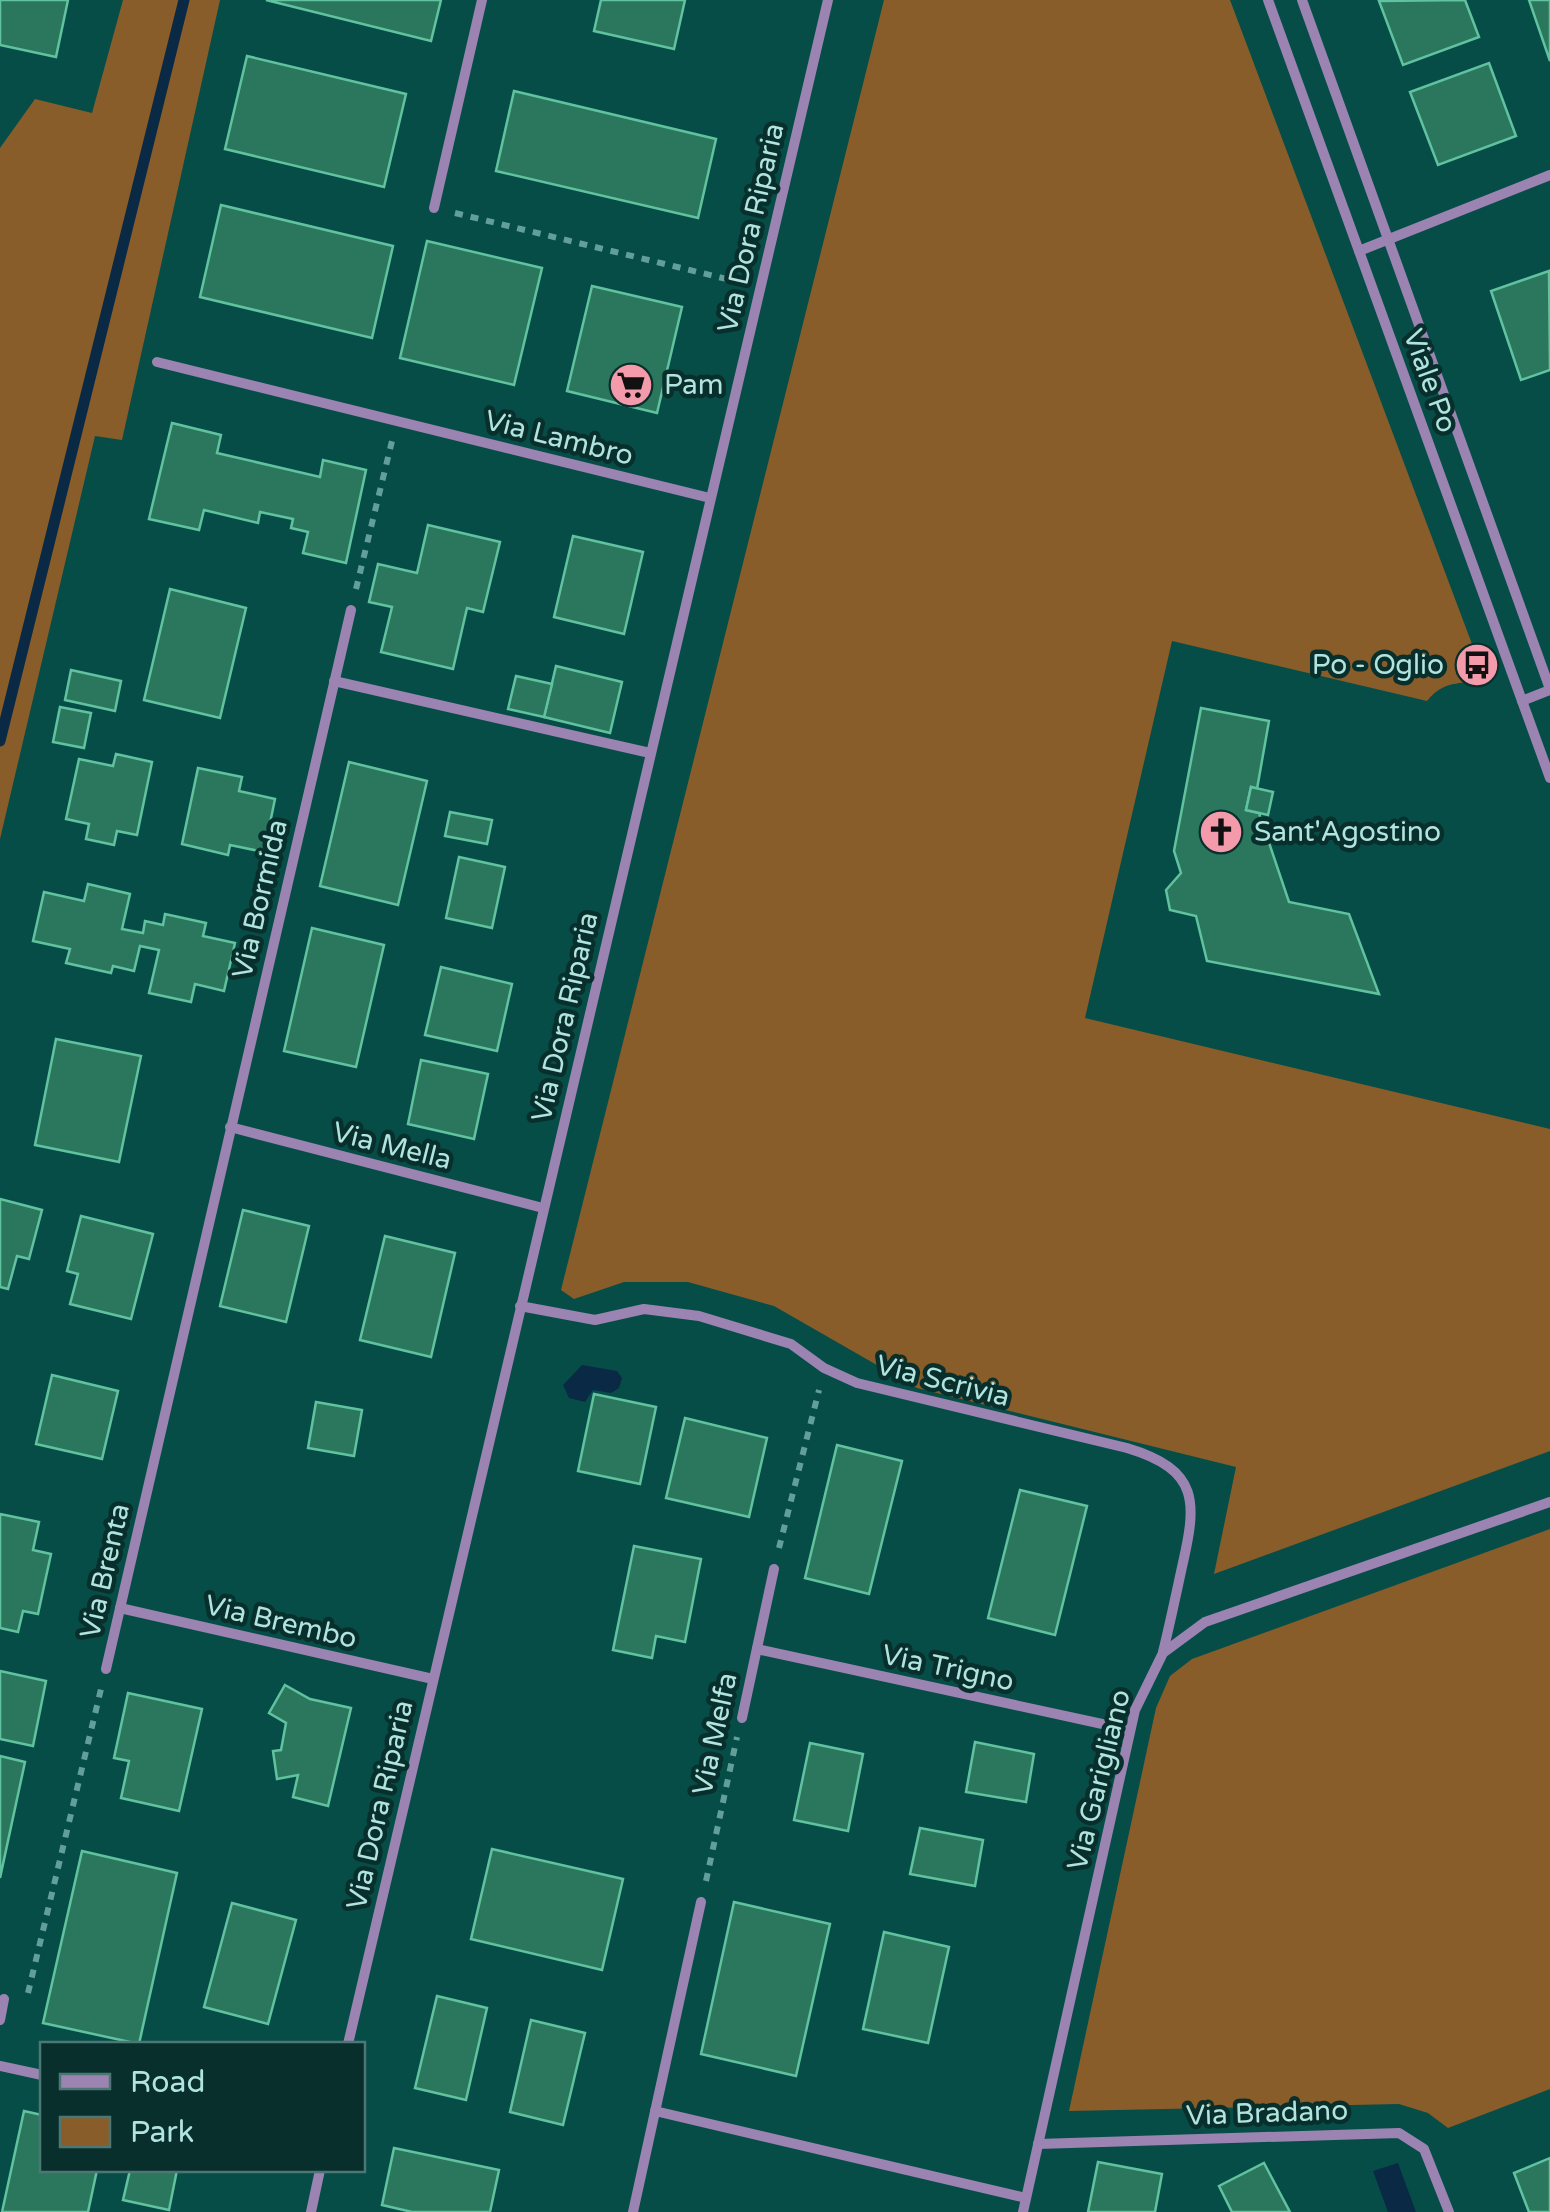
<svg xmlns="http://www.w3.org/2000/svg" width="1550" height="2212" font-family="'Varela Round',sans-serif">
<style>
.green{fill:#895d29}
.water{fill:#092944}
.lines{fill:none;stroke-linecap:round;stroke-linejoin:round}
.stream{stroke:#092944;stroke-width:11}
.building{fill:#2b775e;stroke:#61c29f;stroke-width:2.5}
.path{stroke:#639f9a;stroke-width:6;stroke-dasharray:8 8;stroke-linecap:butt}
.street{stroke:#9b84b1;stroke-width:10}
.labels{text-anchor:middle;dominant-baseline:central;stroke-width:9;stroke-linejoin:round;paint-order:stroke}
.street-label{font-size:28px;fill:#b1e4df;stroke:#092f2c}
.poi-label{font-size:28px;fill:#b1e4df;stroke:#092f2c;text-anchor:start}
</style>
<rect width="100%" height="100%" fill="#064d48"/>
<g class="green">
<polygon points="123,0 220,0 122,440 95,436 0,839 0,148 35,99 92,113"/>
<path d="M884 0H1230L1484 676C1465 688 1447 676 1427 701L1172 641 1085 1018 1550 1129V1451L1214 1574 1236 1467 917 1388 774 1306 688 1282H624L574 1299 561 1290Z"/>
<polygon points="1550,1529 1550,2089 1448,2128 1428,2113 1399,2104 1069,2111 1156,1708 1170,1676 1192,1659"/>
</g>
<g class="water">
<polygon points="582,1365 617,1371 622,1378 619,1388 611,1393 593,1390 585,1402 569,1398 563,1385"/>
<polygon points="1398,2163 1416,2212 1388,2212 1373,2171"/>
</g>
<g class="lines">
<polyline class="stream" points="0,741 184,0"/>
</g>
<g class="building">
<polygon points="0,0 68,0 56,57 0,45"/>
<polygon points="266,0 441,0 431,41"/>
<polygon points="601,0 685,0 674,49 594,31"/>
<polygon points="1465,0 1479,37 1403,65 1379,1"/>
<polygon points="1529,0 1550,0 1550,61"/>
<polygon points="247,56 406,94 384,187 225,149"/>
<polygon points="1489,63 1516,136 1438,165 1410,92"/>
<polygon points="514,91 716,139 698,218 496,171"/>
<polygon points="221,205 393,246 372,338 200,297"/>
<polygon points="427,241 542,268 514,385 400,358"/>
<polygon points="1549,271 1550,370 1521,380 1491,291"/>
<polygon points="592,286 682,307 657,413 567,391"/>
<polygon points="172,423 221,435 217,453 320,477 323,460 366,470 346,563 303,553 308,532 291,528 293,519 260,512 258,523 204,510 199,530 149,519"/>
<polygon points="428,525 500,542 483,612 467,608 453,669 381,652 392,607 369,602 378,564 417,573"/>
<polygon points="573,536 643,552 624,634 554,617"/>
<polygon points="170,589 246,608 220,718 144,700"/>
<polygon points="556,666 622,682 610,733 544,717"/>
<polygon points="71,670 121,681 115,711 65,700"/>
<polygon points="516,676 552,684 544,717 508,709"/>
<polygon points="60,707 91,713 84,748 53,742"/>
<polygon points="1201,708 1269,721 1257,789 1251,787 1246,810 1259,813 1289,902 1349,914 1379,994 1207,961 1196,916 1170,910 1166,890 1181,873 1174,851"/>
<polygon points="116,754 152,762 137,835 117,831 114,845 86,839 89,824 66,819 79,759 113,766"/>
<polygon points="349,762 427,781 398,905 320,886"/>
<polygon points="198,768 242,777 239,791 275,799 264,852 230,845 228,855 182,844"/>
<polygon points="1251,787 1273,792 1268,815 1246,810"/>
<polygon points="450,812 492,820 487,844 445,836"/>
<polygon points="459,857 505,867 492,928 446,918"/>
<polygon points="88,884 130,894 122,929 143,933 145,921 163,925 165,914 206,923 203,936 235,943 224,991 195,984 191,1002 149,993 159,950 140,946 134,971 113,966 111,973 66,963 70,949 33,941 44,892 84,901"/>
<polygon points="312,928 384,945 356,1067 284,1051"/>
<polygon points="441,967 512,984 497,1051 425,1035"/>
<polygon points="56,1039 141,1056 119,1162 35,1145"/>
<polygon points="421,1060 488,1074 474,1139 408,1124"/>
<polygon points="0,1199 42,1210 29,1259 17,1256 8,1289 0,1287"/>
<polygon points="243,1210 309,1226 286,1322 220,1306"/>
<polygon points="81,1216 153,1234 131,1319 70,1304 78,1274 67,1271"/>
<polygon points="385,1236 455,1253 431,1357 360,1340"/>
<polygon points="52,1375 118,1391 102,1459 36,1444"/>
<polygon points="594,1394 656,1407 640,1484 578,1471"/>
<polygon points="316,1402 362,1410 354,1456 308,1448"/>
<polygon points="685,1418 767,1438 749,1517 666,1498"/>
<polygon points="837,1445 902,1461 869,1594 805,1578"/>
<polygon points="1020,1490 1087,1506 1055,1635 988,1618"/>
<polygon points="0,1514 39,1522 33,1550 51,1554 38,1614 23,1611 18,1632 0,1628"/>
<polygon points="634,1546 701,1559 685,1642 656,1636 652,1658 613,1650"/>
<polygon points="0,1671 46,1681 33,1746 0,1739"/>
<polygon points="285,1685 310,1699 351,1708 328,1806 293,1797 298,1775 277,1779 273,1751 281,1750 286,1723 269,1713"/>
<polygon points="128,1693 202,1709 179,1811 121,1798 129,1761 114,1758"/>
<polygon points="975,1742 1034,1754 1026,1802 966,1792"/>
<polygon points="810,1743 863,1754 848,1831 794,1820"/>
<polygon points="0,1756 25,1762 0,1878"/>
<polygon points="920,1828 983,1840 975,1886 910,1874"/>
<polygon points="492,1849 623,1879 602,1970 471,1939"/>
<polygon points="82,1851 177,1873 139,2044 43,2023"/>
<polygon points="734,1902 830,1924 796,2076 701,2054"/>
<polygon points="232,1903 296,1920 268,2024 204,2007"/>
<polygon points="884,1932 949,1947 928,2043 863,2029"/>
<polygon points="437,1996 487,2008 466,2100 415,2088"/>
<polygon points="531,2020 585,2033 563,2125 510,2112"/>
<polygon points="24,2111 42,2115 42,2170 97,2170 88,2212 2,2212"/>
<polygon points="394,2148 499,2170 490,2212 412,2212 382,2205"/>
<polygon points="1550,2158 1550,2212 1529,2212 1514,2173"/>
<polygon points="1098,2162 1162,2174 1155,2212 1088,2212"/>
<polygon points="1264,2163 1290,2212 1232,2212 1219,2186"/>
<polygon points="130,2170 177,2170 169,2210 123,2200"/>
</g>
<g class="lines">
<g class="path">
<polyline points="455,213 739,282"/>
<polyline points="356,589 392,441"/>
<polyline points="779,1548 819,1390"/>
<polyline points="706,1881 737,1737"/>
<polyline points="28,1993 101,1689"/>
</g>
<g class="street">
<polyline points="1268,0 1550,778"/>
<polyline points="1302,0 1550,689"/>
<polyline points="434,208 482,0"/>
<polyline points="1359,251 1550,175"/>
<polyline points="157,362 710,498"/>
<polyline points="334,681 650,753"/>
<polyline points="1522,701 1550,690"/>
<polyline points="230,1127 543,1208"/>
<path d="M520 1306 595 1320 644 1309 699 1316 791 1344 824 1368 857 1383 1127 1448C1200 1470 1197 1502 1182 1567 1176 1595 1170 1623 1163 1652"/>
<polyline points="120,1608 433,1679"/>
<polyline points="757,1649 1130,1730"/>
<polyline points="106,1669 351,610"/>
<polyline points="742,1718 774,1569"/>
<polyline points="0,2020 4,1999"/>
<polyline points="348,2044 828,0"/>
<polyline points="0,2066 42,2075"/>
<polyline points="655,2111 1026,2198"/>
<polyline points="1038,2144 1399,2133 1424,2149 1449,2212"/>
<polyline points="311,2212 320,2170"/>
<polyline points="633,2212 701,1902"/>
<polyline points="1023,2212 1135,1710 1163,1653 1205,1622 1550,1502"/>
</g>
</g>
<defs>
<g id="supermarket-disc" transform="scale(2.25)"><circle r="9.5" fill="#f39aab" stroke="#092f2c"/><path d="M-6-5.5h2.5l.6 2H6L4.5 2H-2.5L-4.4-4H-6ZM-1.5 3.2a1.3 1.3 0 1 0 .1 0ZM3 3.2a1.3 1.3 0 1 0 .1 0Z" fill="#111"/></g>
<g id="bus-disc" transform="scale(2.25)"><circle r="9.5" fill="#f39aab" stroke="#092f2c"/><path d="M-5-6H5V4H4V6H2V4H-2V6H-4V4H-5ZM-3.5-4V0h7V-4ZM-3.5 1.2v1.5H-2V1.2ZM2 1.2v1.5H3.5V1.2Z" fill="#111"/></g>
<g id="church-disc" transform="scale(2.25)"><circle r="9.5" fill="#f39aab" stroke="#092f2c"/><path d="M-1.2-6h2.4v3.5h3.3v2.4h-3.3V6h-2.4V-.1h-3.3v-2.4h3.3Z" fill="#111"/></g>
</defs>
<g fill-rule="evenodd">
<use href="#supermarket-disc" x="631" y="385"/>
<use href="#bus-disc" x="1477" y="665"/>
<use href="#church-disc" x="1221" y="832"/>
</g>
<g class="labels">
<g class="street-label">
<text transform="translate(751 228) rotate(-77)">Via Dora Riparia</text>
<text transform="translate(1430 381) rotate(70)">Viale Po</text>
<text transform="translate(559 438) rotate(14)">Via Lambro</text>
<text transform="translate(260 899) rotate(-77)">Via Bormida</text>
<text transform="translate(565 1017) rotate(-77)">Via Dora Riparia</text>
<text transform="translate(392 1146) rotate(14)">Via Mella</text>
<text transform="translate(943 1381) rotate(14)">Via Scrivia</text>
<text transform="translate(105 1571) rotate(-77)">Via Brenta</text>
<text transform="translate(281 1622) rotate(13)">Via Brembo</text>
<text transform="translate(948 1668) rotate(12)">Via Trigno</text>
<text transform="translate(715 1734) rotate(-78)">Via Melfa</text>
<text transform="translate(1099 1780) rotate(-76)">Via Garigliano</text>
<text transform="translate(380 1805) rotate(-77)">Via Dora Riparia</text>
<text transform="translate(1267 2113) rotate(-2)">Via Bradano</text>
</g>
<g class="poi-label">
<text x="664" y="385">Pam</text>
<text x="1444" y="665" text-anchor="end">Po - Oglio</text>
<text x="1254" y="832">Sant'Agostino</text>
</g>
</g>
<rect x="40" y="2042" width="325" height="130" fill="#092f2c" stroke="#4c7774" stroke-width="2.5"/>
<rect x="60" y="2074" width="50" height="15" fill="#9b84b1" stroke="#4c7774" stroke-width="2.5"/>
<text x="130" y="2092" font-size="30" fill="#b1e4df">Road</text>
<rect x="60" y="2117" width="50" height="30" fill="#895d29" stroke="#4c7774" stroke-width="2.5"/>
<text x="130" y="2142" font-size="30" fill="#b1e4df">Park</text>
</svg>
